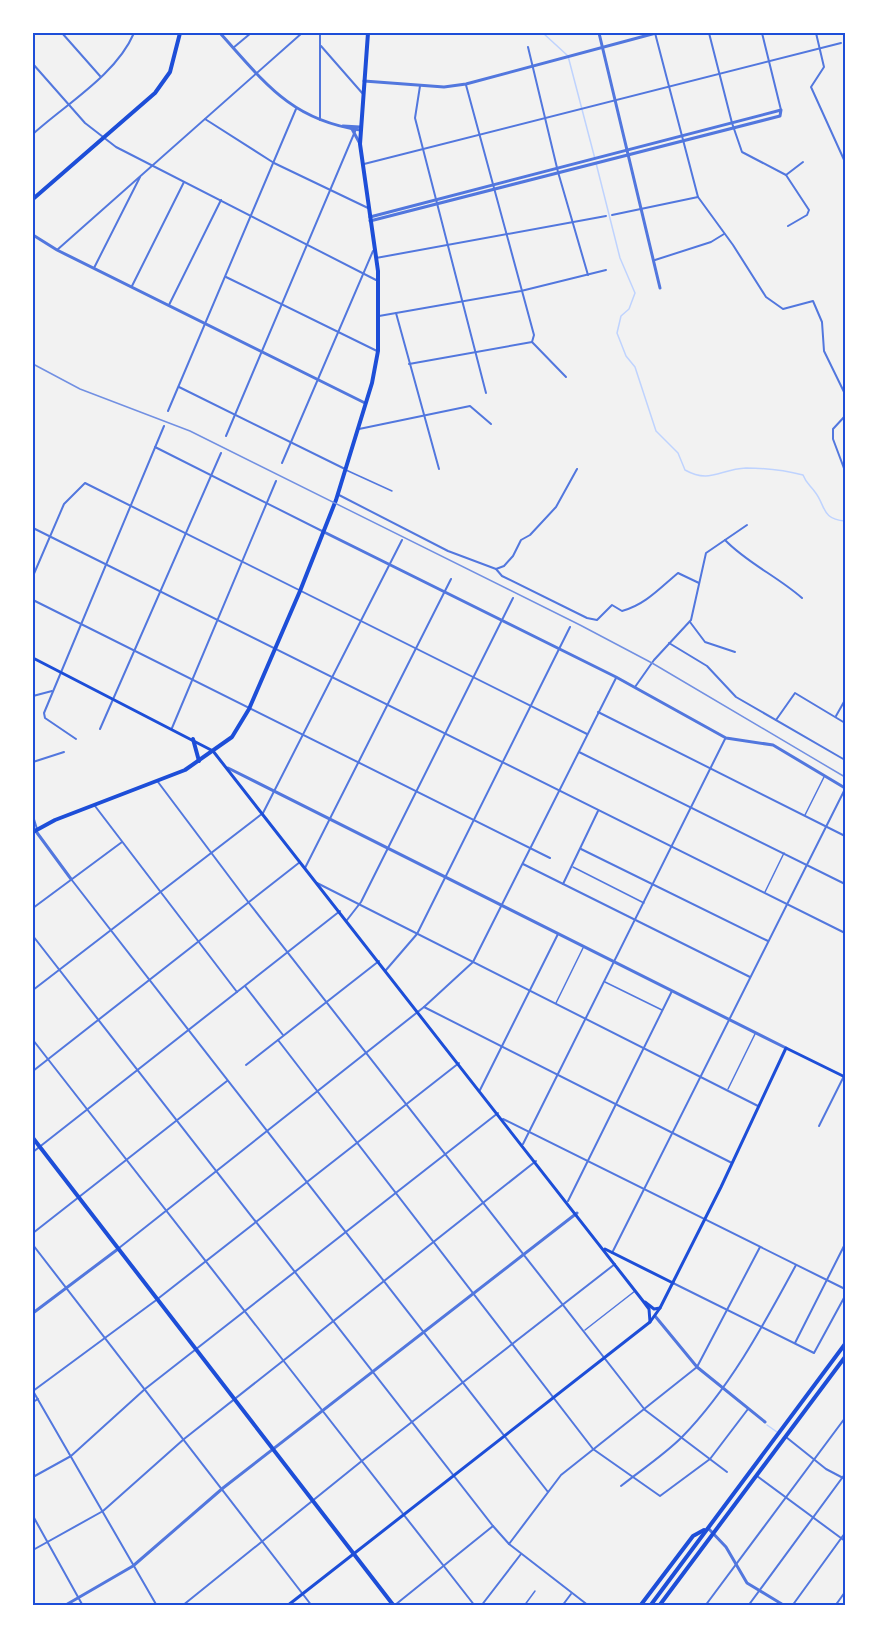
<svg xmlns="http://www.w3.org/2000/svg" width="878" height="1639" font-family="'PT Sans Narrow',sans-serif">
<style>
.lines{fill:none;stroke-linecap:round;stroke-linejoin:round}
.stream{stroke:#bfd3fe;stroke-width:1.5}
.service{stroke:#5277de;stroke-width:1.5}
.minor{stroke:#5277de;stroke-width:2}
.tertiary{stroke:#5277de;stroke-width:3}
.secondary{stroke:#1d4ed8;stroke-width:3}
.primary{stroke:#1d4ed8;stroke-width:4}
.rail{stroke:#7290e2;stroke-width:1.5}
.neatline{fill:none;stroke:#1d4ed8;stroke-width:2}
</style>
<rect width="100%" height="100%" fill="#f2f2f2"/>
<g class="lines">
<g class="stream">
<polyline points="543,33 568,56 595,159"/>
<path d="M596 163 620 258 635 293 629 309 621 316 617 333 626 356 635 367 656 431 678 453 685 470C710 484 720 469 746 468 765 468 784 470 803 475 806 483 810 485 815 492 826 506 821 519 845 521"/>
<polyline points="767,1425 777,1432"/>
</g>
<g class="service">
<polyline points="346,470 392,491"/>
<polyline points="805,815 824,777"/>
<polyline points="573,867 644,903"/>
<polyline points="765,892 784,853"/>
<polyline points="605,982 662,1010"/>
<polyline points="556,1003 583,948"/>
<polyline points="728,1089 755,1034"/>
<polyline points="585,1330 635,1291"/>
<polyline points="524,1606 535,1591"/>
</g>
<g class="minor">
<polyline points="62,33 100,76"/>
<polyline points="655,33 698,197 733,245 766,297 783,309 813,301 822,322 824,351 845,394"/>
<polyline points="709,33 732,123 742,152 786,175 809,210 807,215 788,226"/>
<polyline points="762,33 781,110"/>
<polyline points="816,33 824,67 811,87 845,162"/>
<polyline points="321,46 363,94"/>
<polyline points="528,47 558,172 588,275"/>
<polyline points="233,48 251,33"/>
<polyline points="33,64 85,123 116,147 376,280"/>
<polyline points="466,85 534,335 532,342"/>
<polyline points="420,86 415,118 486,393"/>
<polyline points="205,119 274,163 368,208"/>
<polyline points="320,120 320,33"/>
<path d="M33 134C66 104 116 75 134 33"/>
<polyline points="364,164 841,43"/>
<polyline points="786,175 803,162"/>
<polyline points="612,215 698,197"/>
<polyline points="57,250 302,33"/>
<polyline points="376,258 606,216"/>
<polyline points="655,260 711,242 724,234"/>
<polyline points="94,268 140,177"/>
<polyline points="226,277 377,351"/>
<polyline points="132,286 184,182"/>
<polyline points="169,305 221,200"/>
<polyline points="396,313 439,469"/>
<polyline points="379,316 521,291 606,270"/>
<polyline points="532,342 566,377"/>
<polyline points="409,364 532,342"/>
<polyline points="179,387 345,469"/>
<polyline points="168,411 296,109"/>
<polyline points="845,416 833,429 833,439 845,471"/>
<polyline points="359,429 470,406 491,424"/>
<polyline points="226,436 356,129"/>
<polyline points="155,447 324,532"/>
<polyline points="282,463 373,251"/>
<path d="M339 495 448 551 496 569 502 576 587 618 597 620 612 605 622 611C645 605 660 588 678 573L699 583"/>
<polyline points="33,528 845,933"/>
<path d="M725 540C747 563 777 576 802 598"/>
<polyline points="496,569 504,566 513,556 521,540 530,535 556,507 577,469"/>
<polyline points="33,576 64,504 85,483 587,734"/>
<polyline points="33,600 550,858"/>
<polyline points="690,622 705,642 735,652"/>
<polyline points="669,643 707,666 736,697 845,760"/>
<polyline points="635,687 654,660 691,620 706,553 747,525"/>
<polyline points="33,696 52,691"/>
<polyline points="598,712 845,836"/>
<polyline points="836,716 845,700"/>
<polyline points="776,720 795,693 845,723"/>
<polyline points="172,728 276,481"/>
<polyline points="100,729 221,453"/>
<polyline points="76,739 45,718 44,713 164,426"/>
<polyline points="579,752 845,884"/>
<polyline points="33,762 64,752"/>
<polyline points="158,782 249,903 645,1410 727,1472"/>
<polyline points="95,806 237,992"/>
<polyline points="33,816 37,829"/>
<polyline points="581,849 768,941"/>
<polyline points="523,864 750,977"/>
<polyline points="305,868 451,579"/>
<polyline points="71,879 548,1492"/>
<polyline points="317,883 758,1106"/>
<polyline points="563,884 598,811"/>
<polyline points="33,908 122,842"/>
<polyline points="347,920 361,902 513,598"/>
<polyline points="33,936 493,1526 509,1544 589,1606"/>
<polyline points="386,970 417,934 570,627"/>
<polyline points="245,986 283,1035"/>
<polyline points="33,990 263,813 402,540"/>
<polyline points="424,1007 473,962 616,678"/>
<polyline points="33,1040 475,1606"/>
<polyline points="278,1040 593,1449 660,1496 710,1459 748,1409"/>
<polyline points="246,1065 379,961"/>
<polyline points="33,1071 300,862"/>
<polyline points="480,1090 558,934"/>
<polyline points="503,1119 845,1289"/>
<polyline points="819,1126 845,1074"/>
<polyline points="523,1144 725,739"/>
<polyline points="33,1152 340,911"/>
<polyline points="568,1201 672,991"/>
<polyline points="33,1233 227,1081"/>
<polyline points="33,1245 312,1606"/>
<polyline points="119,1248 424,1007 732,1163"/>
<polyline points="612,1253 845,789"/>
<polyline points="673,1283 814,1353 845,1296"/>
<polyline points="795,1343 845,1244"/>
<polyline points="33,1391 155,1301 459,1063"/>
<polyline points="33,1391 157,1606"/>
<polyline points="33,1402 38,1399"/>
<polyline points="786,1437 826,1469 845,1479"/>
<polyline points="757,1476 845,1541"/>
<polyline points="33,1477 71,1456 145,1389 498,1113"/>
<path d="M621 1486C641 1470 664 1455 682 1437 730 1388 764 1324 796 1265"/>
<polyline points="33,1516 83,1606"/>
<polyline points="509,1544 561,1475 697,1367 760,1247"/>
<polyline points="33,1550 103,1511 184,1439 536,1161"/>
<polyline points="395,1605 493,1526"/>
<polyline points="182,1606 363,1460 615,1264"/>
<polyline points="481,1606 521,1554"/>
<polyline points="562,1606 571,1594"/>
<polyline points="705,1606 845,1418"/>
<polyline points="748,1606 845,1474"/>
<polyline points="792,1606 845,1533"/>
<polyline points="835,1606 845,1592"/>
</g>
<g class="tertiary">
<path d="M220 33C265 83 291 120 360 130"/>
<polyline points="599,33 660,288"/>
<polyline points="364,81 444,87 466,84 656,33"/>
<polyline points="343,126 360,127"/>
<polyline points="352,129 359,142"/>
<polyline points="370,221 780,116 781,110 370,217"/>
<polyline points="33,235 57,250 365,403"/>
<polyline points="324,532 616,677 726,738 773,745 845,788"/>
<polyline points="228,768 786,1048"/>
<polyline points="35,830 71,879"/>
<polyline points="33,1313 118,1249"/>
<polyline points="655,1316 697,1367 765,1422"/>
<polyline points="708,1528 726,1547 747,1583 785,1606"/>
<polyline points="64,1606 133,1566 223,1488 577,1213"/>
</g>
<g class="secondary">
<polyline points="33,658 213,751 643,1301 649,1309 650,1322"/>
<polyline points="605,1249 673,1283"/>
<polyline points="645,1302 654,1309 660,1308"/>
<polyline points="287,1606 650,1322 660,1308 721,1187 786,1048 845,1077"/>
</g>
<g class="primary">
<polyline points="33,199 155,93 170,72 180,33"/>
<polyline points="193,739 199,761"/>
<polyline points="33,832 55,820 185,770 232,737 249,709 300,591 336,500 372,383 378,351 378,271 360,144 368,33"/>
<polyline points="33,1138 394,1606"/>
<polyline points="640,1606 693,1536 704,1530"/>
<polyline points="650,1606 845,1344"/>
<polyline points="659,1606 845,1357"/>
</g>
<polyline class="rail" points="33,364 80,389 190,431 580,625 652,663 845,777"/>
</g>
<rect width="878" height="1639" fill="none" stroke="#ffffff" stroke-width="69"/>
<rect x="34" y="34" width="810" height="1570" class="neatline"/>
</svg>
